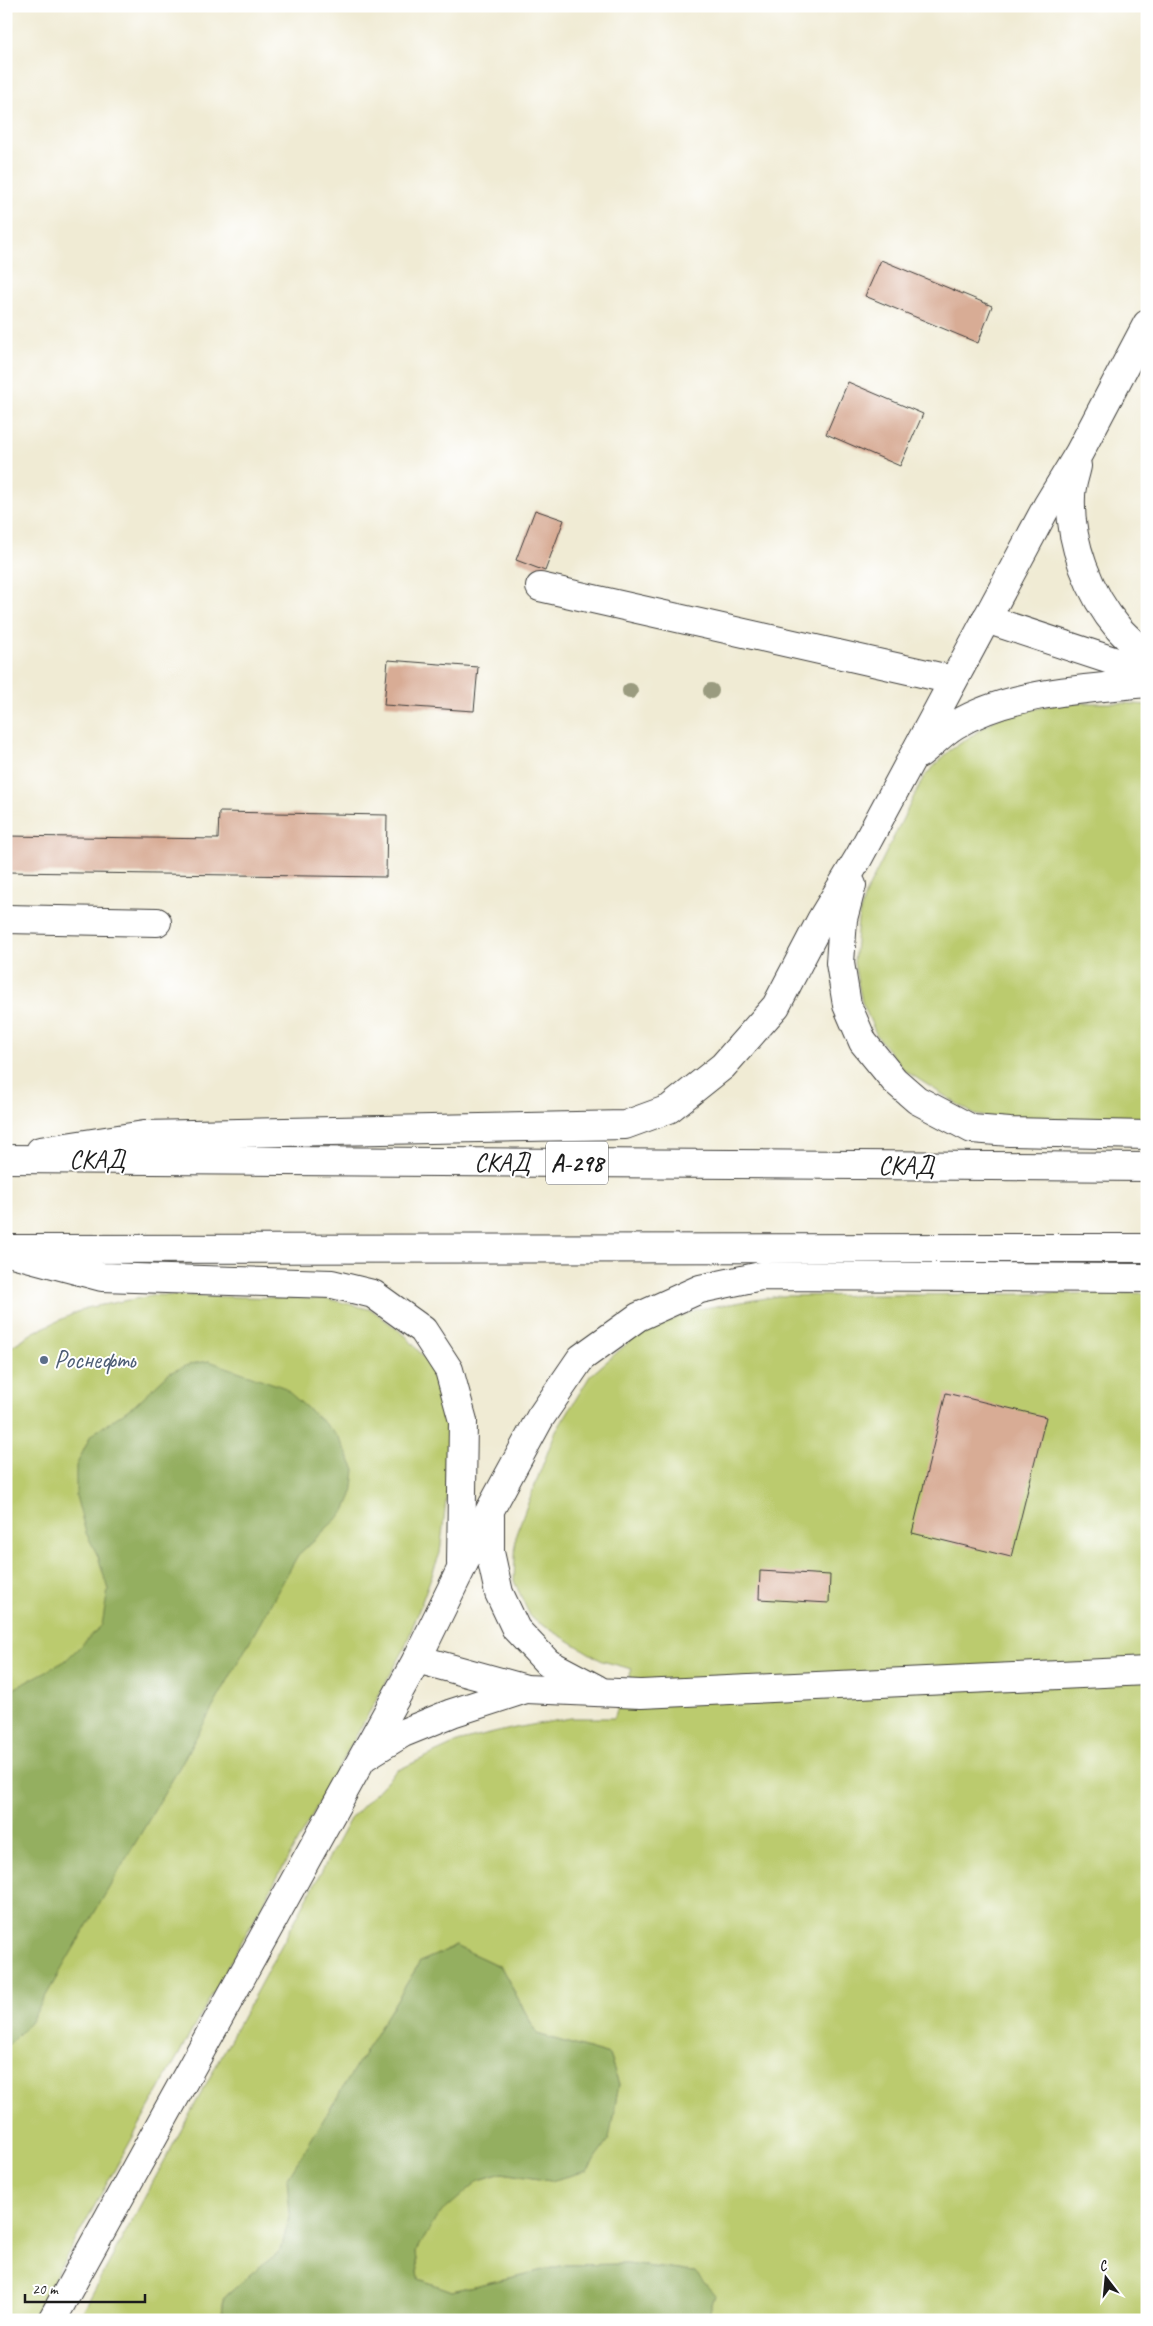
<svg xmlns="http://www.w3.org/2000/svg" width="1153" height="2326" font-family="Caveat,sans-serif">
<style>
.green{fill:#bbcb6e;stroke:#6c7445}
.forest{fill:#94af61;stroke:#58663e}
.building{fill:#d8ac95}
.lines{fill:none;stroke-linecap:round;stroke-linejoin:round}
.minor-casing{stroke:#3c3b38;stroke-width:30}
.major-casing{stroke:#3c3b38;stroke-width:30}
.highway-casing{stroke:#3c3b38;stroke-width:30}
.minor{stroke:#fff;stroke-width:28}
.major{stroke:#fff;stroke-width:28}
.highway{stroke:#fff;stroke-width:28}
.tree{fill:#9a9b7f}
.service-dot{fill:#5c6f8a;stroke:#fff;stroke-width:2}
.labels{text-anchor:middle;dominant-baseline:central;stroke-width:4;stroke-linejoin:round;paint-order:stroke}
.shield{fill:#fff;stroke:#606060;stroke-width:1}
.shield-label{font-size:24px;font-weight:bold;fill:#1c1c1c}
.street-label{font-size:25px;fill:#1c1c1c;stroke:#fff}
.service-label{font-size:25px;fill:#4e5e75;stroke:#fff;text-anchor:start}
</style>
<rect width="100%" height="100%" fill="#fff"/>
<filter id="ink" filterUnits="userSpaceOnUse"><feTurbulence type="fractalNoise" baseFrequency=".02" numOctaves="2"/><feDisplacementMap in="SourceGraphic" scale="10" xChannelSelector="R" yChannelSelector="G"/><feConvolveMatrix kernelMatrix="1 2 1 2 8 2 1 2 1" color-interpolation-filters="sRGB"/></filter>
<filter id="wash" filterUnits="userSpaceOnUse"><feTurbulence type="fractalNoise" baseFrequency=".0096" numOctaves="4" result="noise"/><feDisplacementMap in="SourceGraphic" scale="20" xChannelSelector="R" yChannelSelector="G"/><feGaussianBlur stdDeviation="1.12" result="paint"/><feColorMatrix in="noise" values="0 0 0 0 0 0 0 0 0 0 0 0 0 0 0 0 0 1.4 0 .05"/><feComposite in="paint" operator="in"/></filter>
<g filter="url(#wash)">
<rect width="100%" height="100%" fill="#f0ebd4"/>
<g class="green">
<polygon points="1061,703 1121,703 1147,705 1147,1121 1007,1120 975,1115 904,1070 877,1036 862,1002 854,963 858,920 865,895 923,778 949,751 999,717"/>
<polygon points="1147,1293 1147,2320 705,2320 708,2317 695,2272 627,2264 565,2265 452,2291 419,2279 416,2252 437,2216 479,2180 502,2173 551,2181 614,2111 619,2084 609,2055 537,2034 501,1967 456,1946 420,1962 288,2179 290,2213 281,2251 253,2272 224,2298 221,2320 78,2320 350,1819 396,1771 460,1741 515,1728 571,1718 614,1718 632,1669 602,1661 531,1618 514,1581 516,1534 555,1433 590,1376 638,1334 698,1309 779,1296"/>
<polygon points="156,1295 329,1299 372,1310 406,1336 430,1365 446,1406 451,1458 440,1553 404,1650 31,2320 6,2320 6,1350 34,1332 86,1308"/>
</g>
<g class="forest">
<polygon points="209,1361 283,1387 324,1423 339,1438 355,1470 352,1495 345,1511 298,1555 175,1775 30,2023 6,2047 6,1693 65,1661 102,1625 108,1590 98,1556 86,1533 76,1496 76,1466 91,1435 135,1405 169,1373 190,1364"/>
<polygon points="456,1946 501,1967 537,2034 609,2055 619,2084 609,2139 587,2171 551,2181 502,2173 479,2180 437,2217 416,2252 419,2279 452,2291 565,2265 627,2264 695,2272 715,2295 708,2317 705,2320 221,2320 224,2298 253,2272 281,2251 290,2213 287,2179 420,1962"/>
</g>
<g id="blocks">
<g class="building">
<polygon points="881,260 992,306 978,343 865,296"/>
<polygon points="848,382 923,414 900,466 826,434"/>
<polygon points="535,510 564,520 545,571 516,560"/>
<polygon points="388,660 478,667 474,711 384,705"/>
<polygon points="219,812 387,815 386,877 6,872 6,836 218,839"/>
<polygon points="946,1393 1046,1417 1011,1557 912,1533"/>
<polygon points="760,1571 830,1575 829,1603 759,1599"/>
</g>
</g>
</g>
<g filter="url(#ink)">
<use href="#blocks" fill-opacity="0" stroke="#3c3b38" stroke-width="1"/>
<g class="lines">
<g class="minor-casing">
<g id="minor">
<polyline points="540,587 953,680"/>
<polyline points="6,919 157,922"/>
</g>
</g>
<g class="major-casing">
<g id="major">
<path d="M1077 466C1075 476 1071 486 1071 496 1069 542 1089 594 1119 629 1127 638 1138 647 1147 656"/>
<polyline points="986,619 1147,672"/>
<path d="M919 754C931 745 942 733 955 725 1010 692 1084 689 1147 683"/>
<polyline points="852,885 843,919 840,963 847,1005 863,1042 894,1080 917,1100 972,1129 1010,1132 1147,1135"/>
<polyline points="40,1151 144,1135 625,1125 669,1109 723,1066 776,1006 821,920 859,857 1047,506 1079,453 1147,324"/>
<polyline points="12,1253 102,1277 332,1284 373,1294 423,1330 449,1370 463,1421 461,1563"/>
<polyline points="490,1516 490,1552 499,1593 516,1629 548,1663 597,1689"/>
<polyline points="417,1659 526,1689 641,1694 1147,1671"/>
<polyline points="364,1757 403,1733 452,1713 526,1689"/>
<polyline points="52,2320 417,1659 490,1510 540,1418 581,1358 638,1317 700,1289 761,1276 1147,1278"/>
</g>
</g>
<g class="highway-casing">
<g id="highway">
<polyline points="6,1159 1147,1167"/>
<polyline points="6,1249 1147,1248"/>
</g>
</g>
<use href="#minor" class="minor"/>
<use href="#major" class="major"/>
<use href="#highway" class="highway"/>
</g>
<g class="tree">
<circle cx="630" cy="691" r="8"/>
<circle cx="711" cy="691" r="8"/>
</g>
</g>
<circle class="service-dot" cx="44" cy="1360" r="5"/>
<g class="labels">
<rect class="shield" x="546" y="1141.5" width="62" height="43" rx="4"/>
<g class="shield-label">
<text x="577" y="1163">А-298</text>
</g>
<g class="street-label">
<text x="97" y="1160">СКАД</text>
<text x="502" y="1163">СКАД</text>
<text x="906" y="1166">СКАД</text>
</g>
<g class="service-label">
<text x="54" y="1360">Роснефть</text>
</g>
</g>
<rect width="1153" height="2326" fill="none" stroke="#fff" stroke-width="25"/>
<g transform="translate(1106 2278) rotate(344)" stroke="#ffffff" stroke-width="4" paint-order="stroke">
<path d="M0-4L9 19L0 12L-9 19Z" fill="#1c1c1c"/>
<text y="-8" font-size="14" font-weight="bold" text-anchor="middle" fill="#1c1c1c">С</text>
</g>
<path d="M25 2294v8h120v-8" fill="none" stroke="#1c1c1c" stroke-width="2.5"/>
<text x="32" y="2294" font-size="15" fill="#1c1c1c" stroke="#ffffff" stroke-width="4" paint-order="stroke">20 m</text>
</svg>
